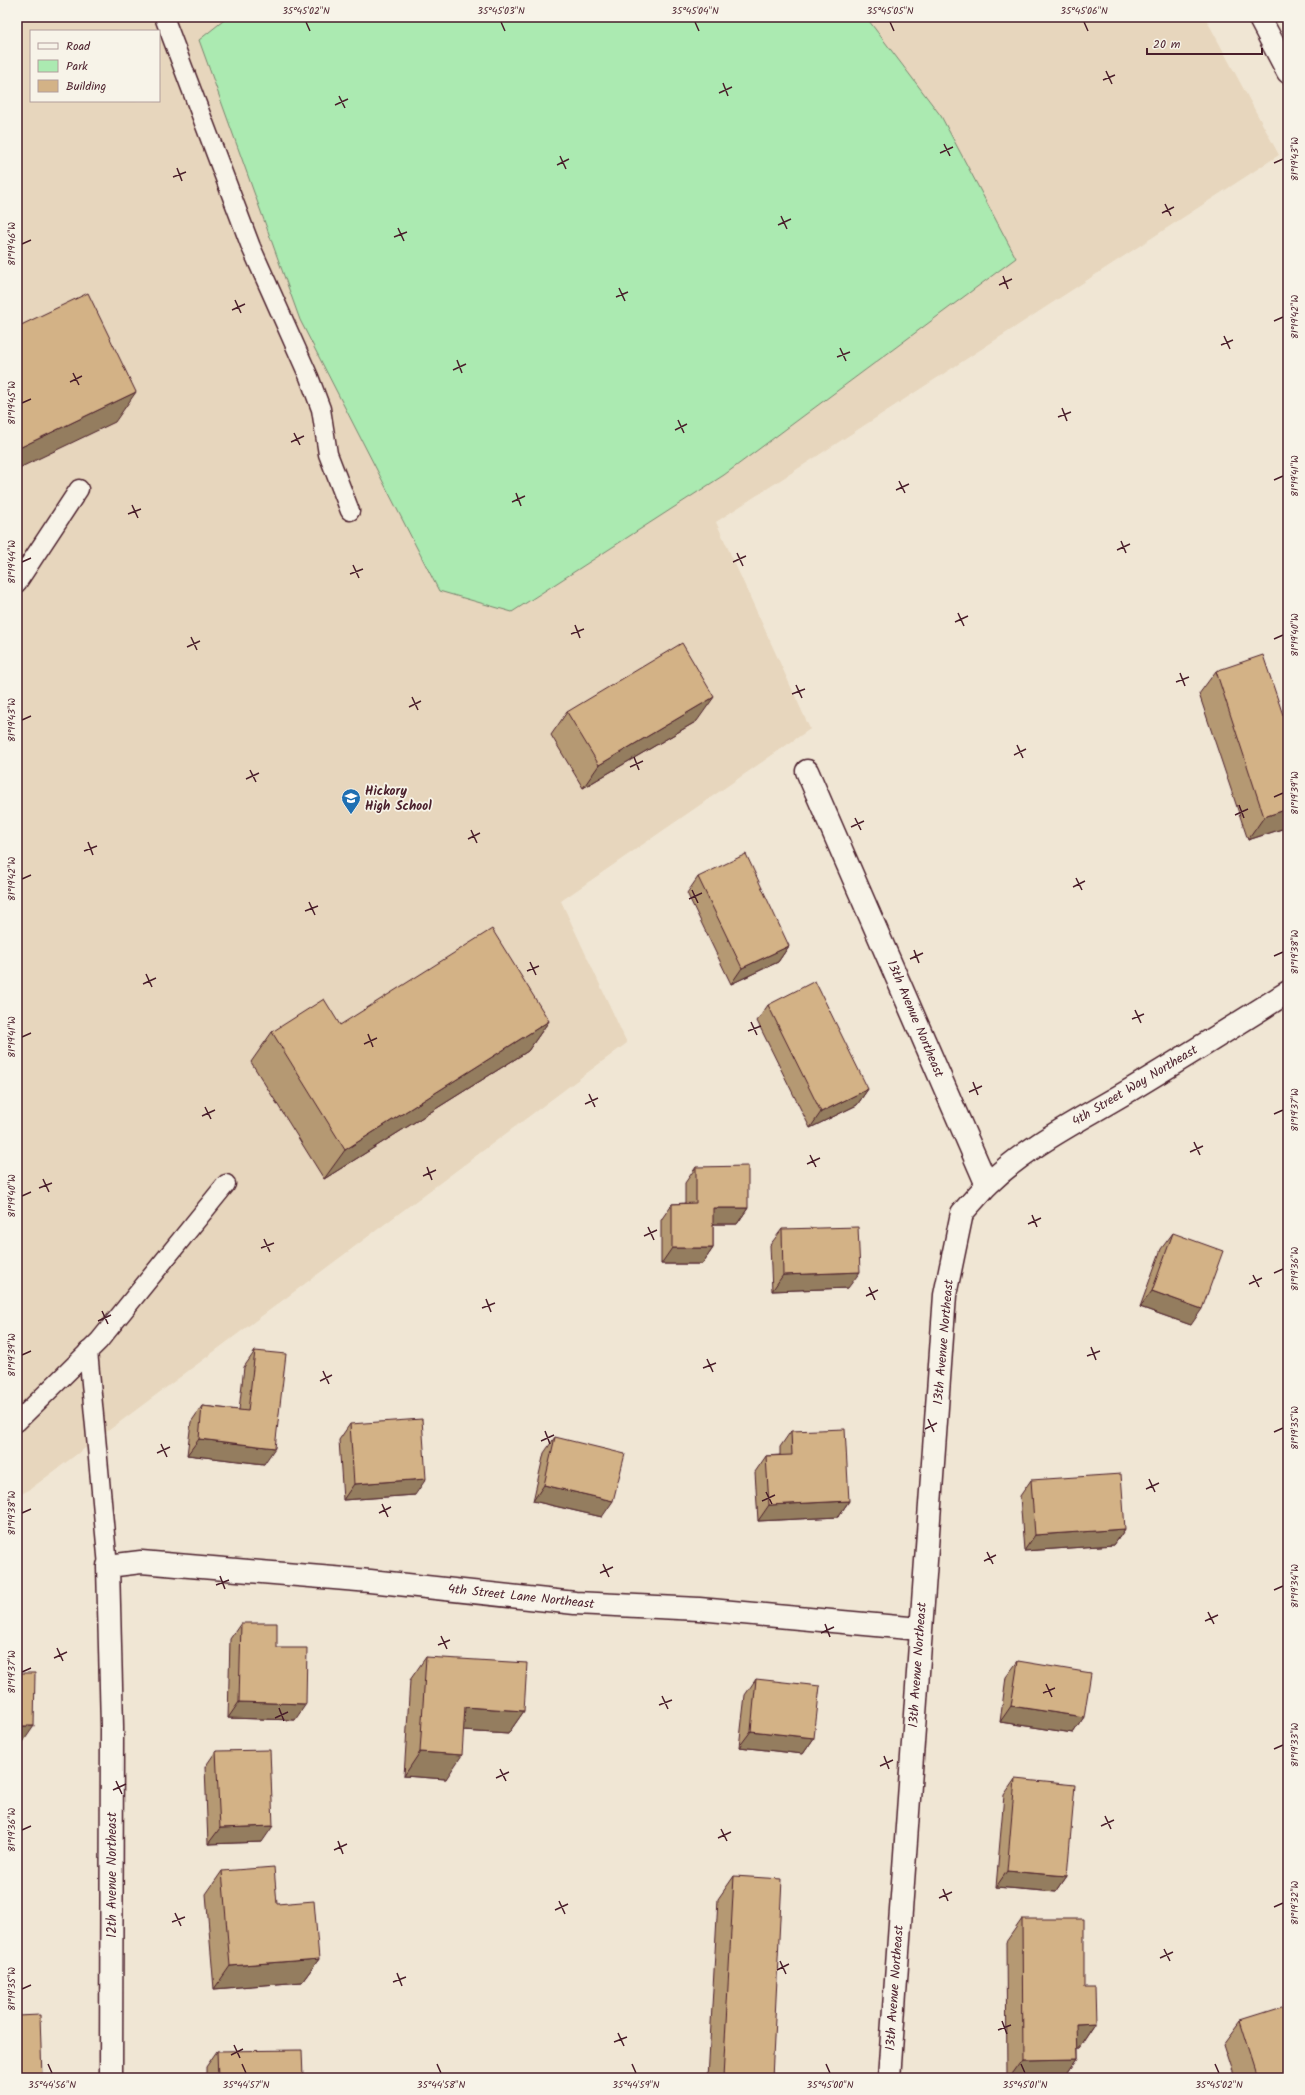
<svg xmlns="http://www.w3.org/2000/svg" width="1305" height="2095" font-family="Kalam,sans-serif">
<style>
.built{fill:#e7d6bd;fill-rule:evenodd}
.green{fill:#abeab1;stroke:#7a846e}
.lines{fill:none;stroke-linecap:round;stroke-linejoin:round}
.lane-casing{stroke:#4a1f2b;stroke-width:21}
.street-casing{stroke:#4a1f2b;stroke-width:25}
.lane{stroke:#f7f3e8;stroke-width:18}
.street{stroke:#f7f3e8;stroke-width:22}
.wall{fill:#b59973;stroke:#4a1f2b}
.shaded-wall{fill:#947d5e;stroke:#4a1f2b}
.building{fill:#d3b286;stroke:#4a1f2b}
.ticks{fill:none;stroke:#4a1f2b;stroke-width:1.5}
.labels{text-anchor:middle;dominant-baseline:central;stroke-width:3.5;stroke-linejoin:round;paint-order:stroke}
.poi-label{font-size:13px;font-weight:bold;fill:#4a1f2b;stroke:#f7f3e8;text-anchor:start}
.street-label{font-size:13px;fill:#4a1f2b;stroke:#f7f3e8}
.neatline{fill:none;stroke:#4a1f2b;stroke-width:1.5}
.ticks-label{font-size:10px;text-anchor:middle;fill:#4a1f2b}
</style>
<rect width="100%" height="100%" fill="#f0e6d4"/>
<filter id="ink" filterUnits="userSpaceOnUse"><feTurbulence type="fractalNoise" baseFrequency=".025" numOctaves="2"/><feDisplacementMap in="SourceGraphic" scale="8" xChannelSelector="R" yChannelSelector="G"/><feConvolveMatrix kernelMatrix="1 2 1 2 8 2 1 2 1" color-interpolation-filters="sRGB"/></filter>
<g filter="url(#ink)">
<path class="built" d="M17 17H1205L1279 155 716 522 810 729 561 901 627 1043 29 1490 17 1496ZM31 31H159V101H31Z"/>
<polygon class="green" points="228,17 866,17 941,116 1016,258 724,475 512,612 439,591 300,320 199,40"/>
<g class="lines">
<g class="lane-casing">
<g id="lane">
<polyline points="164,17 251,247 309,377 321,409 328,454 350,511"/>
<polyline points="17,583 79,489"/>
<polyline points="88,1351 108,1566"/>
<polyline points="17,1422 99,1341 226,1184"/>
</g>
</g>
<g class="street-casing">
<g id="street">
<polyline points="1259,17 1288,72"/>
<polyline points="807,771 987,1185 962,1213 945,1295 889,2078"/>
<path d="M987 1185C1027 1146 1078 1121 1125 1093 1180 1060 1234 1026 1288 992"/>
<polyline points="111,2078 112,1727 108,1566 141,1562 370,1581 575,1603 699,1609 920,1629"/>
</g>
</g>
<use href="#lane" class="lane"/>
<use href="#street" class="street"/>
</g>
<g class="wall">
<polygon points="1216,671 1288,730 1288,827 1248,840 1199,694"/>
<polygon points="567,712 697,721 583,788 551,735"/>
<polygon points="698,877 789,946 778,962 731,984 687,893"/>
<polygon points="768,1005 868,1089 857,1105 810,1128 757,1021"/>
<polygon points="549,1021 528,1051 324,1179 251,1062 272,1032 340,1025"/>
<polygon points="696,1167 748,1208 737,1224 713,1224 713,1248 702,1264 661,1264 661,1220 672,1204 685,1203 685,1183"/>
<polygon points="782,1229 848,1288 772,1291 770,1245"/>
<polygon points="1173,1233 1191,1325 1140,1307 1161,1249"/>
<polygon points="255,1351 264,1464 187,1455 191,1422 202,1406 239,1410 244,1367"/>
<polygon points="350,1424 415,1495 343,1500 339,1440"/>
<polygon points="791,1431 849,1501 838,1517 758,1521 755,1472 766,1456 780,1455 780,1447"/>
<polygon points="555,1437 602,1517 533,1501 544,1453"/>
<polygon points="1031,1480 1125,1529 1114,1545 1024,1551 1020,1496"/>
<polygon points="241,1623 277,1648 295,1720 228,1718 230,1639"/>
<polygon points="426,1657 524,1711 508,1734 463,1731 446,1779 404,1776 410,1680"/>
<polygon points="1018,1661 1084,1717 1073,1733 1000,1722 1006,1677"/>
<polygon points="756,1679 814,1738 803,1754 739,1747 745,1695"/>
<polygon points="216,1751 262,1842 208,1844 205,1767"/>
<polygon points="1015,1779 1067,1876 1056,1892 996,1887 1004,1795"/>
<polygon points="222,1871 277,1904 319,1959 302,1982 214,1989 206,1894"/>
<polygon points="734,1876 772,2078 708,2078 718,1899"/>
<polygon points="1022,1919 1084,1988 1096,2023 1080,2047 1077,2047 1077,2059 1064,2078 1007,2078 1006,1942"/>
<polygon points="1240,2021 1288,2078 1234,2078 1223,2044"/>
<polygon points="217,2051 303,2078 206,2078 206,2067"/>
</g>
<g class="shaded-wall">
<polygon points="136,392 115,422 17,469 17,449"/>
<polygon points="714,697 697,721 583,788 599,765"/>
<polygon points="1288,809 1288,827 1248,840 1264,817"/>
<polygon points="789,946 778,962 731,984 742,968"/>
<polygon points="549,1021 528,1051 324,1179 345,1150"/>
<polygon points="868,1089 857,1105 810,1128 821,1112"/>
<polygon points="713,1208 748,1208 737,1224 702,1224"/>
<polygon points="672,1248 713,1248 702,1264 661,1264"/>
<polygon points="860,1272 848,1288 772,1291 783,1275"/>
<polygon points="1152,1291 1202,1309 1191,1325 1140,1307"/>
<polygon points="199,1439 275,1448 264,1464 187,1455"/>
<polygon points="426,1479 415,1495 343,1500 354,1484"/>
<polygon points="544,1485 613,1501 602,1517 533,1501"/>
<polygon points="849,1501 838,1517 758,1521 769,1505"/>
<polygon points="1125,1529 1114,1545 1024,1551 1035,1535"/>
<polygon points="239,1702 306,1704 295,1720 228,1718"/>
<polygon points="1011,1706 1084,1717 1073,1733 1000,1722"/>
<polygon points="465,1707 524,1711 508,1734 449,1730"/>
<polygon points="17,1726 34,1726 23,1742 17,1742"/>
<polygon points="751,1731 814,1738 803,1754 739,1747"/>
<polygon points="420,1752 462,1755 446,1779 404,1776"/>
<polygon points="273,1826 262,1842 208,1844 220,1828"/>
<polygon points="1007,1871 1067,1876 1056,1892 996,1887"/>
<polygon points="319,1959 302,1982 214,1989 230,1966"/>
<polygon points="1096,2023 1080,2047 1060,2047 1076,2024"/>
<polygon points="1077,2059 1064,2078 1010,2078 1023,2060"/>
</g>
<g class="building">
<polygon points="88,293 136,392 17,449 17,327"/>
<polygon points="682,643 714,697 599,765 567,712"/>
<polygon points="1263,655 1288,730 1288,809 1264,817 1216,671"/>
<polygon points="746,854 789,946 742,968 698,877"/>
<polygon points="492,929 549,1021 345,1150 272,1032 324,999 340,1025"/>
<polygon points="815,981 868,1089 821,1112 768,1005"/>
<polygon points="748,1166 748,1208 713,1208 713,1248 672,1248 672,1204 696,1203 696,1167"/>
<polygon points="858,1227 860,1272 783,1275 782,1229"/>
<polygon points="1173,1233 1223,1251 1202,1309 1152,1291"/>
<polygon points="255,1351 286,1354 275,1448 199,1439 202,1406 248,1411"/>
<polygon points="422,1419 426,1479 354,1484 350,1424"/>
<polygon points="845,1429 849,1501 769,1505 766,1456 792,1455 791,1431"/>
<polygon points="555,1437 625,1454 613,1501 544,1485"/>
<polygon points="1121,1474 1125,1529 1035,1535 1031,1480"/>
<polygon points="241,1623 277,1623 277,1648 307,1648 306,1704 239,1702"/>
<polygon points="426,1657 527,1663 524,1711 465,1707 462,1755 420,1752"/>
<polygon points="1018,1661 1091,1673 1084,1717 1011,1706"/>
<polygon points="17,1673 35,1673 34,1726 17,1726"/>
<polygon points="756,1679 820,1686 814,1738 751,1731"/>
<polygon points="270,1750 273,1826 220,1828 216,1751"/>
<polygon points="1015,1779 1075,1785 1067,1876 1007,1871"/>
<polygon points="274,1867 277,1904 314,1901 319,1959 230,1966 222,1871"/>
<polygon points="734,1876 782,1879 772,2078 723,2078"/>
<polygon points="1022,1919 1084,1919 1084,1988 1095,1988 1096,2023 1076,2024 1077,2059 1023,2060"/>
<polygon points="1288,2006 1288,2078 1258,2078 1240,2021"/>
<polygon points="40,2015 42,2078 17,2078 17,2016"/>
<polygon points="302,2050 303,2078 218,2078 217,2051"/>
</g>
</g>
<path class="ticks" d="M306 22 310 31M501 22 505 31M695 22 699 31M890 22 894 31M1084 22 1088 31M1106 71 1112 84M1103 80 1115 75M723 83 728 96M719 93 732 87M339 96 345 108M335 105 348 99M944 144 950 156M940 153 953 147M560 156 566 169M1274 163 1283 159M557 165 569 159M177 168 182 181M173 177 186 172M1165 204 1171 216M1162 213 1174 207M781 216 787 229M778 225 791 219M398 228 404 241M394 237 407 232M22 244 31 240M1003 276 1008 289M999 285 1012 279M619 288 625 301M616 297 628 292M235 300 241 313M232 310 245 304M1274 321 1283 317M1224 336 1230 349M1221 345 1233 340M840 348 846 361M837 357 850 352M457 360 462 373M453 370 466 364M73 373 79 385M70 382 82 376M22 403 31 399M1062 408 1067 421M1058 417 1071 412M678 420 684 433M675 430 687 424M294 433 300 445M291 442 304 436M1274 480 1283 476M899 481 905 493M896 490 909 484M516 493 521 506M512 502 525 496M132 505 138 518M128 514 141 509M1121 541 1126 553M1117 550 1130 544M737 553 743 566M22 562 31 558M733 562 746 556M353 565 359 578M350 574 363 569M958 613 964 626M955 622 968 616M575 625 580 638M571 634 584 629M191 637 197 650M1274 639 1283 635M187 647 200 641M1180 673 1185 686M1176 682 1189 677M796 685 802 698M792 694 805 689M412 697 418 710M409 707 421 701M22 720 31 716M1017 745 1023 758M1014 755 1026 749M634 757 639 770M630 767 643 761M250 770 256 782M246 779 259 773M1274 797 1283 793M1239 805 1244 818M1235 815 1248 809M855 818 861 830M851 827 864 821M471 830 477 843M468 839 480 833M88 842 93 855M84 851 97 846M1076 878 1082 890M22 879 31 875M1073 887 1085 881M692 890 698 903M689 899 702 893M309 902 315 915M305 911 318 906M914 950 919 963M1274 956 1283 952M910 959 923 953M530 962 536 975M527 971 539 966M146 974 152 987M143 984 156 978M1135 1010 1141 1023M1132 1019 1144 1014M751 1022 757 1035M748 1031 761 1026M368 1034 373 1047M22 1037 31 1033M364 1044 377 1038M973 1082 978 1095M969 1092 982 1086M589 1094 595 1107M585 1104 598 1098M205 1107 211 1119M1274 1114 1283 1110M202 1116 215 1110M1194 1142 1200 1155M1190 1152 1203 1146M810 1155 816 1167M807 1164 820 1158M427 1167 432 1180M423 1176 436 1170M43 1179 49 1192M39 1188 52 1183M22 1196 31 1192M1032 1215 1037 1227M1028 1224 1041 1218M648 1227 654 1240M644 1236 657 1230M264 1239 270 1252M261 1248 274 1243M1274 1273 1283 1269M1253 1275 1259 1287M1249 1284 1262 1278M869 1287 875 1300M866 1296 878 1290M486 1299 491 1312M482 1308 495 1303M102 1311 108 1324M98 1321 111 1315M1091 1347 1096 1360M22 1355 31 1351M1087 1356 1100 1351M707 1359 713 1372M703 1368 716 1363M323 1371 329 1384M320 1381 332 1375M928 1419 934 1432M925 1429 937 1423M545 1431 550 1444M1274 1432 1283 1428M541 1441 554 1435M161 1444 167 1457M157 1453 170 1447M1149 1479 1155 1492M1146 1489 1159 1483M766 1492 772 1504M762 1501 775 1495M382 1504 388 1517M22 1513 31 1509M379 1513 391 1507M987 1552 993 1564M984 1561 996 1555M603 1564 609 1577M600 1573 613 1567M220 1576 225 1589M216 1585 229 1580M1274 1590 1283 1586M1208 1612 1214 1624M1205 1621 1218 1615M825 1624 830 1637M821 1633 834 1627M441 1636 447 1649M438 1645 450 1640M57 1648 63 1661M54 1658 67 1652M22 1672 31 1668M1046 1684 1052 1697M1043 1693 1055 1688M662 1696 668 1709M659 1705 672 1700M279 1708 284 1721M275 1718 288 1712M1274 1749 1283 1745M884 1756 889 1769M880 1766 893 1760M500 1769 506 1781M496 1778 509 1772M116 1781 122 1794M113 1790 126 1784M1105 1816 1111 1829M1101 1826 1114 1820M721 1829 727 1841M22 1830 31 1826M718 1838 731 1832M338 1841 343 1854M334 1850 347 1844M943 1889 948 1901M939 1898 952 1892M559 1901 565 1914M1274 1907 1283 1903M555 1910 568 1904M175 1913 181 1926M172 1922 185 1917M1164 1949 1170 1961M1160 1958 1173 1952M780 1961 786 1974M777 1970 789 1964M397 1973 402 1986M393 1982 406 1977M22 1989 31 1985M1002 2021 1007 2034M998 2030 1011 2025M618 2033 624 2046M614 2042 627 2037M234 2045 240 2058M231 2055 243 2049M48 2064 52 2073M242 2064 246 2073M437 2064 441 2073M632 2064 636 2073M826 2064 830 2073M1021 2064 1025 2073M1215 2064 1219 2073"/>
<defs>
<g id="school-pin" transform="scale(1)"><path d="M0 17L-7.5 6A9.5 9.5 0 1 1 7.5 6Z" fill="#1f6fb2" stroke="#f7f3e8"/><path d="M0-5L7-2L0 1L-7-2ZM-4 1L0 2.5L4 1V4Q0 6-4 4Z" fill="#fff"/></g>
</defs>
<g fill-rule="evenodd">
<use href="#school-pin" x="351" y="798"/>
</g>
<g class="labels">
<g class="poi-label">
<text x="365" y="791">Hickory<tspan x="365" dy="15">High School</tspan></text>
</g>
<g class="street-label">
<text transform="translate(915 1019) rotate(67)">13th Avenue Northeast</text>
<text transform="translate(1135 1086) rotate(-31)">4th Street Way Northeast</text>
<text transform="translate(944 1342) rotate(-85)">13th Avenue Northeast</text>
<text transform="translate(521 1597) rotate(6)">4th Street Lane Northeast</text>
<text transform="translate(918 1665) rotate(-86)">13th Avenue Northeast</text>
<text transform="translate(112 1875) rotate(-90)">12th Avenue Northeast</text>
<text transform="translate(895 1988) rotate(-86)">13th Avenue Northeast</text>
</g>
</g>
<rect width="1305" height="2095" fill="none" stroke="#f7f3e8" stroke-width="44"/>
<rect x="30" y="30" width="130" height="72" fill="#f7f3e8" stroke="#b29e9c"/>
<rect x="38" y="43" width="20" height="6" fill="#f7f3e8" stroke="#b29e9c"/>
<text x="66" y="50" font-size="12" fill="#4a1f2b">Road</text>
<rect x="38" y="60" width="20" height="12" fill="#abeab1" stroke="#b29e9c"/>
<text x="66" y="70" font-size="12" fill="#4a1f2b">Park</text>
<rect x="38" y="80" width="20" height="12" fill="#d3b286" stroke="#b29e9c"/>
<text x="66" y="90" font-size="12" fill="#4a1f2b">Building</text>
<path d="M1147 48v6h115v-6" fill="none" stroke="#4a1f2b" stroke-width="2"/>
<text x="1153" y="48" font-size="12" fill="#4a1f2b" stroke="#f7f3e8" stroke-width="3" paint-order="stroke">20 m</text>
<rect x="22" y="22" width="1261" height="2051" class="neatline"/>
<g class="ticks-label">
<text x="306" y="14">35°45'02"N</text>
<text x="501" y="14">35°45'03"N</text>
<text x="695" y="14">35°45'04"N</text>
<text x="890" y="14">35°45'05"N</text>
<text x="1084" y="14">35°45'06"N</text>
<text transform="translate(1294 159) rotate(-90)" y="4">81°19'43"W</text>
<text transform="translate(11 244) rotate(-90)" y="4">81°19'46"W</text>
<text transform="translate(1294 317) rotate(-90)" y="4">81°19'42"W</text>
<text transform="translate(11 403) rotate(-90)" y="4">81°19'45"W</text>
<text transform="translate(1294 476) rotate(-90)" y="4">81°19'41"W</text>
<text transform="translate(11 562) rotate(-90)" y="4">81°19'44"W</text>
<text transform="translate(1294 635) rotate(-90)" y="4">81°19'40"W</text>
<text transform="translate(11 720) rotate(-90)" y="4">81°19'43"W</text>
<text transform="translate(1294 793) rotate(-90)" y="4">81°19'39"W</text>
<text transform="translate(11 879) rotate(-90)" y="4">81°19'42"W</text>
<text transform="translate(1294 952) rotate(-90)" y="4">81°19'38"W</text>
<text transform="translate(11 1037) rotate(-90)" y="4">81°19'41"W</text>
<text transform="translate(1294 1110) rotate(-90)" y="4">81°19'37"W</text>
<text transform="translate(11 1196) rotate(-90)" y="4">81°19'40"W</text>
<text transform="translate(1294 1269) rotate(-90)" y="4">81°19'36"W</text>
<text transform="translate(11 1355) rotate(-90)" y="4">81°19'39"W</text>
<text transform="translate(1294 1428) rotate(-90)" y="4">81°19'35"W</text>
<text transform="translate(11 1513) rotate(-90)" y="4">81°19'38"W</text>
<text transform="translate(1294 1586) rotate(-90)" y="4">81°19'34"W</text>
<text transform="translate(11 1672) rotate(-90)" y="4">81°19'37"W</text>
<text transform="translate(1294 1745) rotate(-90)" y="4">81°19'33"W</text>
<text transform="translate(11 1830) rotate(-90)" y="4">81°19'36"W</text>
<text transform="translate(1294 1903) rotate(-90)" y="4">81°19'32"W</text>
<text transform="translate(11 1989) rotate(-90)" y="4">81°19'35"W</text>
<text x="52" y="2088">35°44'56"N</text>
<text x="246" y="2088">35°44'57"N</text>
<text x="441" y="2088">35°44'58"N</text>
<text x="636" y="2088">35°44'59"N</text>
<text x="830" y="2088">35°45'00"N</text>
<text x="1025" y="2088">35°45'01"N</text>
<text x="1219" y="2088">35°45'02"N</text>
</g>
</svg>
